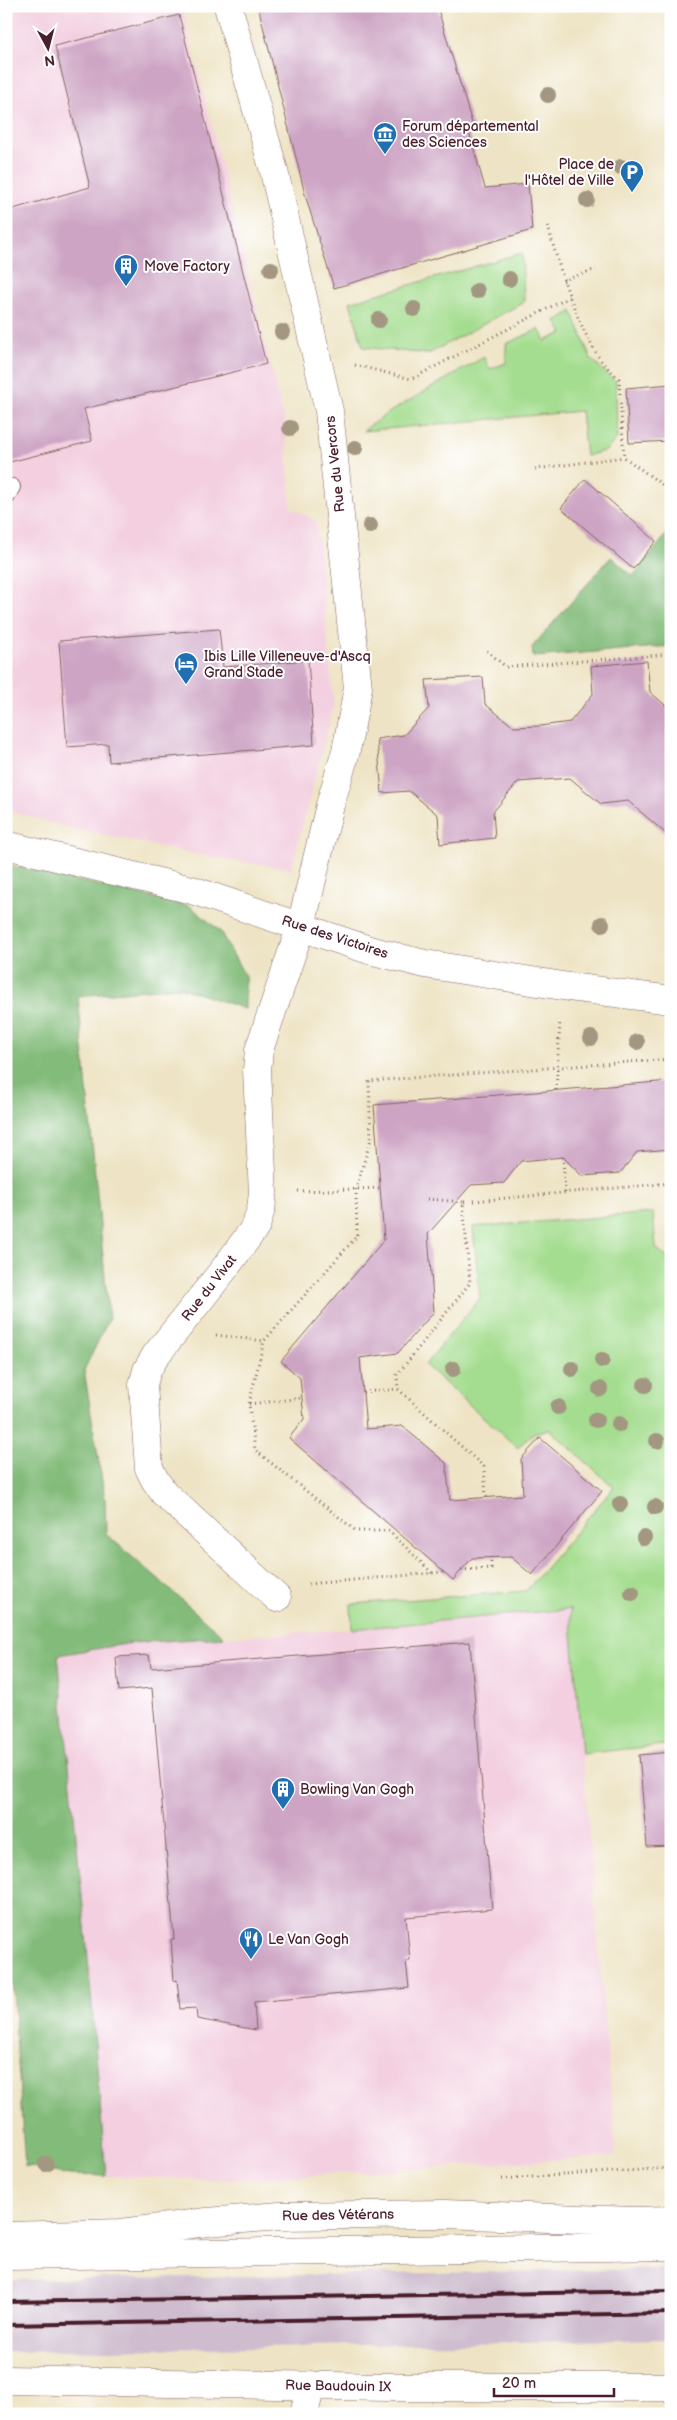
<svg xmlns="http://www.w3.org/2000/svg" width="677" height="2420" font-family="'Balsamiq Sans',sans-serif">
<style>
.built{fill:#f3cfe0}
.industrial{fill:#cfbdcf}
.green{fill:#a4dd8f;stroke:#777e5d}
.forest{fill:#83bc7a;stroke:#666e52}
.building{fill:#cda4c4}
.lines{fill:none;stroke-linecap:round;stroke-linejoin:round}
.lane-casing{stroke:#836461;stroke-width:18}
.street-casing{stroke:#836461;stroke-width:29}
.secondary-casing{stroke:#836461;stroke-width:29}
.path{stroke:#836461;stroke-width:3;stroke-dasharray:1 4;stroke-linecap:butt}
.lane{stroke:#fff;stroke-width:16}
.street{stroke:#fff;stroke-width:28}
.secondary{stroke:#fff;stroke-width:28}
.rail{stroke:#4a1f2b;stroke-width:4}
.tree{fill:#a39781}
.labels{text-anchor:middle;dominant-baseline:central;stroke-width:4;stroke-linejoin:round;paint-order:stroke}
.poi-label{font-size:14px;fill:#4a1f2b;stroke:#fff;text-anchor:start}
.street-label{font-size:14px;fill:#4a1f2b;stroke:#fff}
</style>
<rect width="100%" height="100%" fill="#fff"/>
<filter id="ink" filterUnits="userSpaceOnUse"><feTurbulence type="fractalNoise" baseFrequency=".02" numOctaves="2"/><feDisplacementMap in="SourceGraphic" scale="10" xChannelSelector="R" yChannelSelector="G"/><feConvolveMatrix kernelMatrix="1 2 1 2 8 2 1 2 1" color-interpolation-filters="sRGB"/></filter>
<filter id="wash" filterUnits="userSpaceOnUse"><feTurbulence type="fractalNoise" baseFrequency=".0096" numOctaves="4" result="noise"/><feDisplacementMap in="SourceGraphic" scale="20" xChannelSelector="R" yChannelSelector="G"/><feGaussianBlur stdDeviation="1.12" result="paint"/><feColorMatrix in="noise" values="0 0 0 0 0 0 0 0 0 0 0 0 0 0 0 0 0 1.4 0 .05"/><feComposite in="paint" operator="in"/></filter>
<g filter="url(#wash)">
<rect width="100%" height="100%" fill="#eee4c5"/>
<g class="built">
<polygon points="6,6 182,6 285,424 291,508 316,521 334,705 291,869 209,857 66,827 6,810"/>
<polygon points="570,1609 616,2156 238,2180 106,2176 58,1655 132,1643 352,1629"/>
</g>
<polygon class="industrial" points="671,2269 671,2339 6,2352 6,2280"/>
<g class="green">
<polygon points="522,253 524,302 428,354 363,347 350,302"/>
<polygon points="572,311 591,359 616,382 617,438 607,450 586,456 581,411 363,431 386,414 484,357 490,369 506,363 506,344 539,329 545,341 563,333 556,321"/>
<path d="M653 1213 656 1248 671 1261V1744L582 1754 570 1609 352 1629 351 1604 526 1591 614 1487 549 1429C535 1432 527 1437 518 1448L425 1365 480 1298 473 1227Z"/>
</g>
<g class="forest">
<polygon points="671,529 671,646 533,657 532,647 611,557 633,576"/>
<polygon points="6,864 190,906 220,931 245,976 245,1009 179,987 78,996 109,1319 84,1370 105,1500 106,1534 224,1637 132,1643 58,1655 87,1947 106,2176 69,2175 25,2166 6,1890"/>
</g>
<g id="blocks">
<g class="building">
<polygon points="258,6 437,6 474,130 469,132 485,188 528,184 532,230 334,288 306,198"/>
<polygon points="179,15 266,364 84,409 92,441 6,463 6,211 90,187 55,46"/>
<polygon points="671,384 671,441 629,443 626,388"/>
<polygon points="585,479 656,541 633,569 561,508"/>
<polygon points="219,629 223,667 308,660 314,745 109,762 108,744 67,747 59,641"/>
<polygon points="647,661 650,692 671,710 671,838 628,801 601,804 570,778 518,782 493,812 495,838 440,844 438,815 409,791 382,793 377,739 404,735 429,708 426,680 483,677 485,704 514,727 540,726 570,722 593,694 591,666"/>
<polygon points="671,1081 671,1149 637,1152 620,1173 582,1176 563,1157 521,1161 504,1183 471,1185 428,1234 434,1312 398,1353 360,1358 366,1429 402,1426 446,1463 450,1500 523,1495 521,1459 540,1438 602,1491 532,1575 511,1557 472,1558 453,1580 289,1438 304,1419 300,1378 281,1361 384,1240 374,1105"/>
<polygon points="470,1642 492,1909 406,1917 410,1961 406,1961 409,1988 254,2002 256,2030 197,2019 196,2008 180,2009 177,1980 174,1981 171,1939 174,1939 152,1688 119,1691 116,1657 149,1655 151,1668"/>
<polygon points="671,1752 671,1846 647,1847 639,1755"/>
</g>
</g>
</g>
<g filter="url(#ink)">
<use href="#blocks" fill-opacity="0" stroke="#836461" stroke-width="1"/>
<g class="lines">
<g class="lane-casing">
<polyline id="lane" points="6,498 12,487"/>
</g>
<g class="street-casing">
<g id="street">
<polyline points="228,6 274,171 329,411 358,688 346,751 330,805 301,926 259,1050 257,1070 263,1193 261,1209 256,1226 225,1268 156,1355 147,1370 143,1385 149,1468 155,1480 164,1493 277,1598"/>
<polyline points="6,2380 387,2387 671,2387"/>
<polyline points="304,2414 311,2385"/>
</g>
</g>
<g class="secondary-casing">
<g id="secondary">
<polyline points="6,845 192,890 369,950 425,964 569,987 671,1000"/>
<polyline points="6,2236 121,2233 207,2222 280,2216 445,2214 633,2221 671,2220"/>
<polyline points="6,2256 671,2246"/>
</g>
</g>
<g class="path">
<path d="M548 226C560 271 574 317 598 356 603 365 613 372 619 379L624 457 671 491"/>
<polyline points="563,281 596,269"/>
<polyline points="355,365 411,379 570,297"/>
<polyline points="535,469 624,457"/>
<polyline points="487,651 506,667 671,654"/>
<polyline points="556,1090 560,1022"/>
<polyline points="563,1157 565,1193"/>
<polyline points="298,1191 380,1188"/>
<polyline points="427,1199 463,1202"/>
<polyline points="216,1335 264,1341"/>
<polyline points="363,1392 398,1389"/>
<polyline points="249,1404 302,1398"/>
<polyline points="486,1497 484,1467 398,1389 397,1375 470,1283 463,1202 671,1183"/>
<polyline points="461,1570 491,1568 491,1557"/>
<polyline points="432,1573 389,1531 356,1531 255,1450 249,1404 264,1341 357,1236 356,1189 371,1139 369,1081 671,1059"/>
<polyline points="308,1584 444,1572"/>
<polyline points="502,2179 671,2168"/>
</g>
<use href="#lane" class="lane"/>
<use href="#street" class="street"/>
<use href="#secondary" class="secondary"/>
<g class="rail">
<polyline points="6,2302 671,2291"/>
<polyline points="6,2325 671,2313"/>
</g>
</g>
<g class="tree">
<circle cx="548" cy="95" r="8"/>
<circle cx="621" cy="167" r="8"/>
<circle cx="587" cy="200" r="8"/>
<circle cx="271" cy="269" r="8"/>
<circle cx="509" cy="279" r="8"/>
<circle cx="477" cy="291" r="8"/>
<circle cx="414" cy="309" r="8"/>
<circle cx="379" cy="320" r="8"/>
<circle cx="282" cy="332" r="8"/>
<circle cx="290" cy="428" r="8"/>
<circle cx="355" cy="448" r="8"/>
<circle cx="370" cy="526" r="8"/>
<circle cx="602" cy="924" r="8"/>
<circle cx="591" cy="1038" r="8"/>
<circle cx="637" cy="1042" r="8"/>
<circle cx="602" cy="1360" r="8"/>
<circle cx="453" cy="1369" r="8"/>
<circle cx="572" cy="1369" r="8"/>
<circle cx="645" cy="1385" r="8"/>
<circle cx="600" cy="1389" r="8"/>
<circle cx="558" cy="1407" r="8"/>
<circle cx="596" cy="1420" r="8"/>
<circle cx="619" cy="1424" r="8"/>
<circle cx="657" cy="1441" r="8"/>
<circle cx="620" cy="1504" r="8"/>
<circle cx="655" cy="1507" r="8"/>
<circle cx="644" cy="1538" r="8"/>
<circle cx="632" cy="1593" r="8"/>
<circle cx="46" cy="2164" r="8"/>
</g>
</g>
<defs>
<g id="museum-pin" transform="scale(1.25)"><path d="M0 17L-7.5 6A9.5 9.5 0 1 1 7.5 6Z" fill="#1f6fb2" stroke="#fff"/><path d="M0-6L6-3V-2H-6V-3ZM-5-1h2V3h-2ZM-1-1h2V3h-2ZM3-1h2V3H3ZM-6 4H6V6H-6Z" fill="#fff"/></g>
<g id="parking-pin" transform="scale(1.25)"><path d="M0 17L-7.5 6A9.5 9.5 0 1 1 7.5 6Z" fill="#1f6fb2" stroke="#fff"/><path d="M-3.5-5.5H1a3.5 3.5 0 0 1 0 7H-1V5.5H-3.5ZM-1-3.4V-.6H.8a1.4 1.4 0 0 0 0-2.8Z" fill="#fff"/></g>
<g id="building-pin" transform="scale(1.25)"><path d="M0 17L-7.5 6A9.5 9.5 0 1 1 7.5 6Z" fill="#1f6fb2" stroke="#fff"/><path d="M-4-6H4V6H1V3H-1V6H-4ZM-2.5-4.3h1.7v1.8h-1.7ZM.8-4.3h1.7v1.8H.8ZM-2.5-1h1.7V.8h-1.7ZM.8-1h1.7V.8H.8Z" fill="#fff"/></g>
<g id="hotel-pin" transform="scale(1.25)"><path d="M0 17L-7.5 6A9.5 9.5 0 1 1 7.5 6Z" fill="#1f6fb2" stroke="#fff"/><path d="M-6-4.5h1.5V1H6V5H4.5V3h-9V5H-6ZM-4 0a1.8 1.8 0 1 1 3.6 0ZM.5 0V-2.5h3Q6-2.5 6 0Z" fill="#fff"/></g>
<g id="restaurant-pin" transform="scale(1.25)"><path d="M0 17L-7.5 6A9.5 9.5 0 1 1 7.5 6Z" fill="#1f6fb2" stroke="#fff"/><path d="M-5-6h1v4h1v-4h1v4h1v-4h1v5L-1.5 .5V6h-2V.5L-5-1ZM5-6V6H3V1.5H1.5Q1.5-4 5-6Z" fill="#fff"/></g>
</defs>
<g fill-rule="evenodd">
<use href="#museum-pin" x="385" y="134"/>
<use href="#parking-pin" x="632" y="172"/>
<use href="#building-pin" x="126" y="266"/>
<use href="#hotel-pin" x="186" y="664"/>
<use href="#building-pin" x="283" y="1789"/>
<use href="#restaurant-pin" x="251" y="1939"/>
</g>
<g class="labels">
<g class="poi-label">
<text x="402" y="126">Forum départemental<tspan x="402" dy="16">des Sciences</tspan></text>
<text x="614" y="164" text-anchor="end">Place de<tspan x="614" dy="16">l'Hôtel de Ville</tspan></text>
<text x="144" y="266">Move Factory</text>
<text x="204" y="656">Ibis Lille Villeneuve-d'Ascq<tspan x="204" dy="16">Grand Stade</tspan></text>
<text x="300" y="1789">Bowling Van Gogh</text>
<text x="268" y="1939">Le Van Gogh</text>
</g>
<g class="street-label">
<text transform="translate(335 464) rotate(-96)">Rue du Vercors</text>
<text transform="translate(335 937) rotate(18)">Rue des Victoires</text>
<text transform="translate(209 1288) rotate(-52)">Rue du Vivat</text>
<text transform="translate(338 2215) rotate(-1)">Rue des Vétérans</text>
<text transform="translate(338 2386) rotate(1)">Rue Baudouin IX</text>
</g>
</g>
<rect width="677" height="2420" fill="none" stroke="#fff" stroke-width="25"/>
<g transform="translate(48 48) rotate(173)" stroke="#ffffff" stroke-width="4" paint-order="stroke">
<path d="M0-4L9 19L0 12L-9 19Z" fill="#4a1f2b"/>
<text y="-8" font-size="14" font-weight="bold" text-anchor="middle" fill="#4a1f2b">N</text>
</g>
<path d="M494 2388v8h120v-8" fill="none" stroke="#4a1f2b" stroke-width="2.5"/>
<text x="502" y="2388" font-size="15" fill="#4a1f2b" stroke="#ffffff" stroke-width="4" paint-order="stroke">20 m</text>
</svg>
